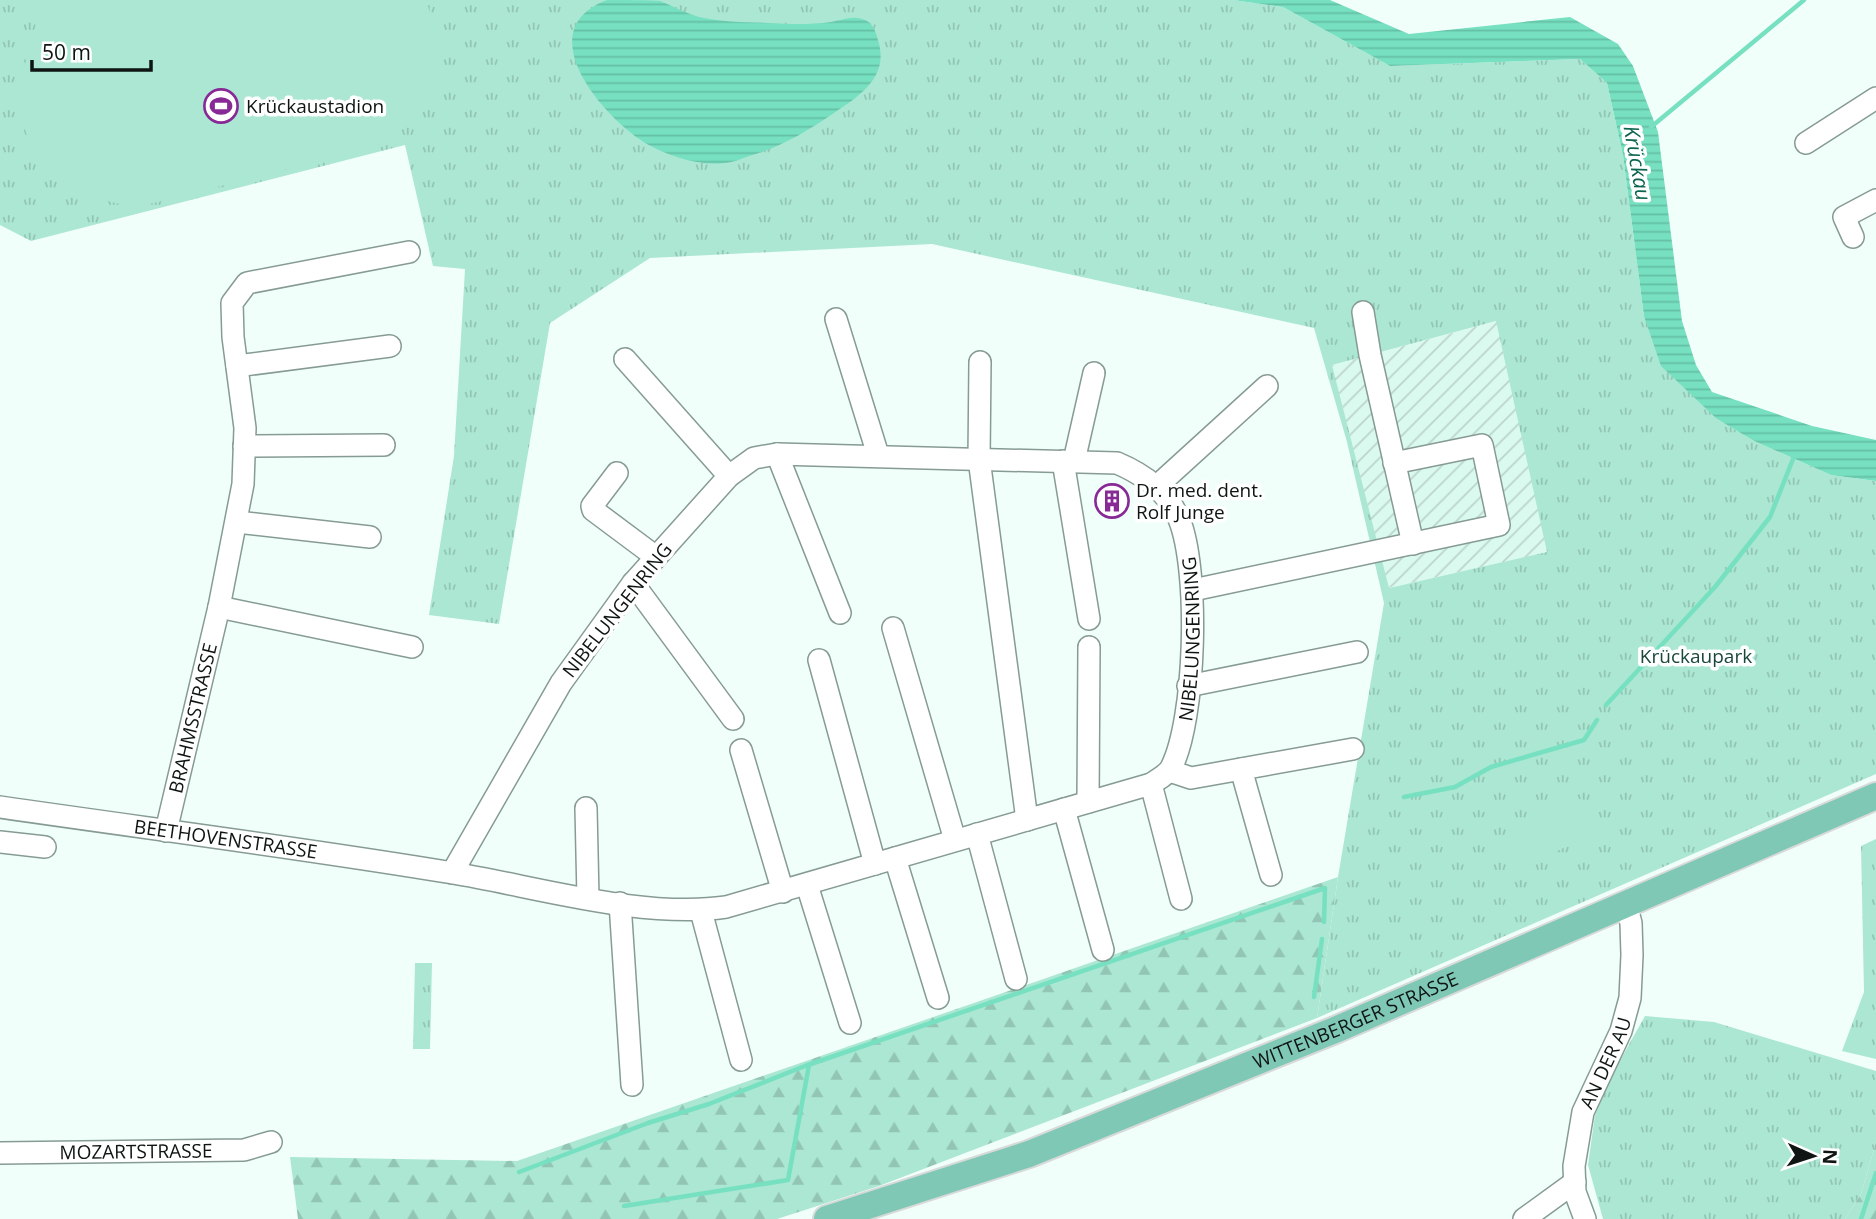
<svg xmlns="http://www.w3.org/2000/svg" width="1876" height="1219" font-family="'Open Sans',sans-serif">
<style>
.industrial{fill:url(#industrial-furrows)}
.grass{fill:url(#grass-tufts);fill-rule:evenodd}
.forest{fill:url(#forest-firs)}
.pitch{fill:#abe7d3}
.water{fill:url(#water-rules)}
.lines{fill:none;stroke-linecap:round;stroke-linejoin:round}
.stream{stroke:#76e0c0;stroke-width:4.5}
.minor-casing{stroke:#869b94;stroke-width:24}
.major-casing{stroke:#d8dad9;stroke-width:30}
.minor{stroke:#fff;stroke-width:21}
.major{stroke:#80c8b6;stroke-width:26}
.labels{text-anchor:middle;dominant-baseline:central;stroke-width:7;stroke-linejoin:round;paint-order:stroke}
.poi-label{font-size:19px;fill:#0e1513;stroke:#fff;text-anchor:start}
.street-label{font-size:19px;fill:#0e1513;stroke:#fff}
.park-label{font-size:19px;fill:#19473a;stroke:#fff}
.water-label{font-size:21px;font-style:italic;fill:#0c644f;stroke:#fff}
</style>
<defs>
<pattern id="industrial-furrows" width="10" height="10" patternUnits="userSpaceOnUse" patternTransform="scale(1.75)"><rect width="10" height="10" fill="#dbfaef"/><path d="M-1 1l2-2M0 10L10 0M9 11l2-2" fill="none" stroke="#bbd5cc"/></pattern>
<pattern id="grass-tufts" width="24" height="20" patternUnits="userSpaceOnUse" patternTransform="scale(1.75)"><rect width="24" height="20" fill="#abe7d3"/><path d="M3 7l-1-3M5 7V3M7 7l1-3M15 17l-1-3M17 17v-4M19 17l1-3" fill="none" stroke="#92c5b4"/></pattern>
<pattern id="forest-firs" width="22" height="20" patternUnits="userSpaceOnUse" patternTransform="scale(1.75)"><rect width="22" height="20" fill="#abe7d3"/><path d="M5 1l3.5 6h-7zM16 11l3.5 6h-7z" fill="#92c5b4"/></pattern>
<pattern id="water-rules" width="6" height="5" patternUnits="userSpaceOnUse" patternTransform="scale(1.75)"><rect width="6" height="5" fill="#76e0c0"/><path d="M0 2.5h6" fill="none" stroke="#65bfa4"/></pattern>
</defs>
<rect width="100%" height="100%" fill="#f1fffa"/>
<polygon class="industrial" points="1497,321 1548,552 1388,588 1332,365"/>
<g class="grass">
<path d="M0 0H1233L1283 7 1390 66 1580 59 1607 83 1623 155 1644 316 1717 419 1754 441 1831 475 1876 481V774L1317 1018 1338 877 1384 603 1347 442 1314 328 932 244 650 258 550 323 499 624 429 615 454 456 465 269 433 266 405 145 31 241 0 225ZM1496 321 1547 552 1389 588 1332 365Z"/>
<polygon points="1876,839 1876,1059 1842,1051 1864,992 1861,846"/>
<polygon points="415,963 432,963 430,1049 413,1049"/>
<polygon points="1645,1016 1714,1022 1876,1071 1876,1142 1861,1194 1845,1219 1603,1219 1588,1165 1595,1115 1609,1080"/>
</g>
<g class="forest">
<polygon points="1338,877 1317,1018 879,1186 777,1219 298,1219 290,1157 517,1161"/>
<polygon points="1876,1142 1876,1219 1845,1219 1861,1194"/>
</g>
<g class="pitch">
<path d="M39 0H426L441 47 436 82 418 112 398 132 370 148 138 207C84 199 35 180 23 121 22 114 19 106 19 100 20 66 38 33 39 0Z"/>
<polygon points="1582,798 1598,831 1512,873 1496,842"/>
</g>
<g class="water">
<path d="M607 0C620 0 649 0 660 1 673 6 685 13 699 17 719 22 746 22 767 23 787 24 811 25 831 22 843 20 854 14 867 21 875 26 877 36 879 44 888 78 858 97 834 113 806 132 781 147 749 156 741 159 732 163 724 163 699 166 668 156 647 144 604 119 527 30 607 0Z"/>
<polygon points="1233,0 1330,0 1409,34 1570,17 1618,44 1633,66 1658,132 1682,321 1696,365 1712,392 1812,426 1876,440 1876,481 1831,475 1754,441 1717,419 1661,366 1644,316 1623,155 1607,83 1580,59 1390,66 1283,7"/>
</g>
<g class="lines">
<g class="stream">
<polyline points="1651,127 1804,0"/>
<polyline points="1606,705 1715,587 1770,517 1795,454"/>
<polyline points="1404,797 1455,787 1491,767 1584,740 1597,720"/>
<polyline points="1314,997 1322,939"/>
<polyline points="519,1172 648,1123 709,1104 805,1066 1325,888 1324,922"/>
<polyline points="624,1206 788,1180 809,1065"/>
<polyline points="1861,1219 1876,1173"/>
</g>
<g class="minor-casing">
<g id="minor">
<polyline points="1806,143 1876,98"/>
<polyline points="1853,237 1844,217 1876,200"/>
<polyline points="1363,312 1370,355 1413,544"/>
<polyline points="836,319 878,455"/>
<polyline points="625,359 729,476"/>
<polyline points="980,362 979,459 1027,820"/>
<polyline points="237,366 390,346"/>
<polyline points="244,446 384,445"/>
<polyline points="777,454 840,613"/>
<polyline points="1063,461 1089,619"/>
<polyline points="1074,461 1094,373"/>
<polyline points="617,473 592,506 593,510 656,557"/>
<polyline points="1156,487 1267,386"/>
<polyline points="237,522 370,537"/>
<polyline points="633,583 733,719"/>
<polyline points="1193,590 1499,525 1482,445 1394,463"/>
<polyline points="219,607 412,647"/>
<polyline points="893,628 955,840"/>
<polyline points="819,660 875,864"/>
<polyline points="1188,686 1357,652"/>
<polyline points="741,750 783,892"/>
<polyline points="1241,769 1271,875"/>
<polyline points="1170,771 1191,778 1353,749"/>
<polyline points="1151,784 1181,899"/>
<polyline points="1088,802 1089,647"/>
<path id="s1" d="M0 807C151 829 303 848 453 873 537 887 643 919 726 907L1151 784C1157 780 1167 775 1171 768 1196 720 1200 570 1179 519 1168 492 1143 474 1117 463L777 454 754 458 729 476 633 583 561 683 452 873"/>
<polyline points="586,808 588,898"/>
<polyline points="1064,809 1103,950"/>
<path id="s2" d="M166 831 219 607 243 484 245 428 233 337 232 303 247 283 409 252"/>
<polyline points="977,834 1016,979"/>
<polyline points="0,842 45,847"/>
<polyline points="895,858 938,998"/>
<polyline points="807,885 850,1023"/>
<polyline points="620,903 632,1085"/>
<polyline points="701,911 741,1060"/>
<path id="s3" d="M0 1153 244 1150 271 1142"/>
<polyline points="1524,1219 1575,1182"/>
<path id="s4" d="M1585 1219 1575 1192 1574 1166 1583 1112 1621 1031 1630 998 1632 955 1631 923 1626 904"/>
</g>
</g>
<g class="major-casing">
<g id="major">
<path id="s5" d="M827 1219 1029 1154 1335 1030 1876 796"/>
</g>
</g>
<use href="#minor" class="minor"/>
<use href="#major" class="major"/>
</g>
<defs>
<g id="stadium-ring" transform="scale(1.75)"><circle r="9.5" fill="#fff" stroke="#872a95" stroke-width="1.5"/><path d="M0-5a6.5 5 0 1 0 0 10a6.5 5 0 1 0 0-10ZM-3.5-1.8h7v3.6h-7Z" fill="#872a95"/></g>
<g id="building-ring" transform="scale(1.75)"><circle r="9.5" fill="#fff" stroke="#872a95" stroke-width="1.5"/><path d="M-4-6H4V6H1V3H-1V6H-4ZM-2.5-4.3h1.7v1.8h-1.7ZM.8-4.3h1.7v1.8H.8ZM-2.5-1h1.7V.8h-1.7ZM.8-1h1.7V.8H.8Z" fill="#872a95"/></g>
</defs>
<g fill-rule="evenodd">
<use href="#stadium-ring" x="221" y="106"/>
<use href="#building-ring" x="1112" y="501"/>
</g>
<g class="labels">
<g class="poi-label">
<text x="246" y="106">Krückaustadion</text>
<text x="1136" y="490">Dr. med. dent.<tspan x="1136" dy="22">Rolf Junge</tspan></text>
</g>
<g class="street-label">
<text transform="translate(617 610) rotate(-52)">NIBELUNGENRING</text>
<text stroke="none"><textPath href="#s1" startOffset="1334">NIBELUNGENRING</textPath></text>
<text stroke="none"><textPath href="#s2" startOffset="116">BRAHMSSTRASSE</textPath></text>
<text stroke="none"><textPath href="#s1" startOffset="228">BEETHOVENSTRASSE</textPath></text>
<text stroke="none"><textPath href="#s5" startOffset="565">WITTENBERGER STRASSE</textPath></text>
<text stroke="none"><textPath href="#s4" startOffset="164">AN DER AU</textPath></text>
<text stroke="none"><textPath href="#s3" startOffset="136">MOZARTSTRASSE</textPath></text>
</g>
<g class="park-label">
<text x="1696" y="656">Krückaupark</text>
</g>
<g class="water-label">
<text transform="translate(1638 163) rotate(80)">Krückau</text>
</g>
</g>
<g transform="translate(1813 1156) rotate(93)" stroke="#ffffff" stroke-width="5" paint-order="stroke">
<path d="M0-5L12 26L0 18L-12 26Z" fill="#0e1513"/>
<text y="-10" font-size="19" font-weight="bold" text-anchor="middle" fill="#0e1513">N</text>
</g>
<path d="M32 60v10h119v-10" fill="none" stroke="#0e1513" stroke-width="3.5"/>
<text x="42" y="60" font-size="21" fill="#0e1513" stroke="#ffffff" stroke-width="5" paint-order="stroke">50 m</text>
</svg>
